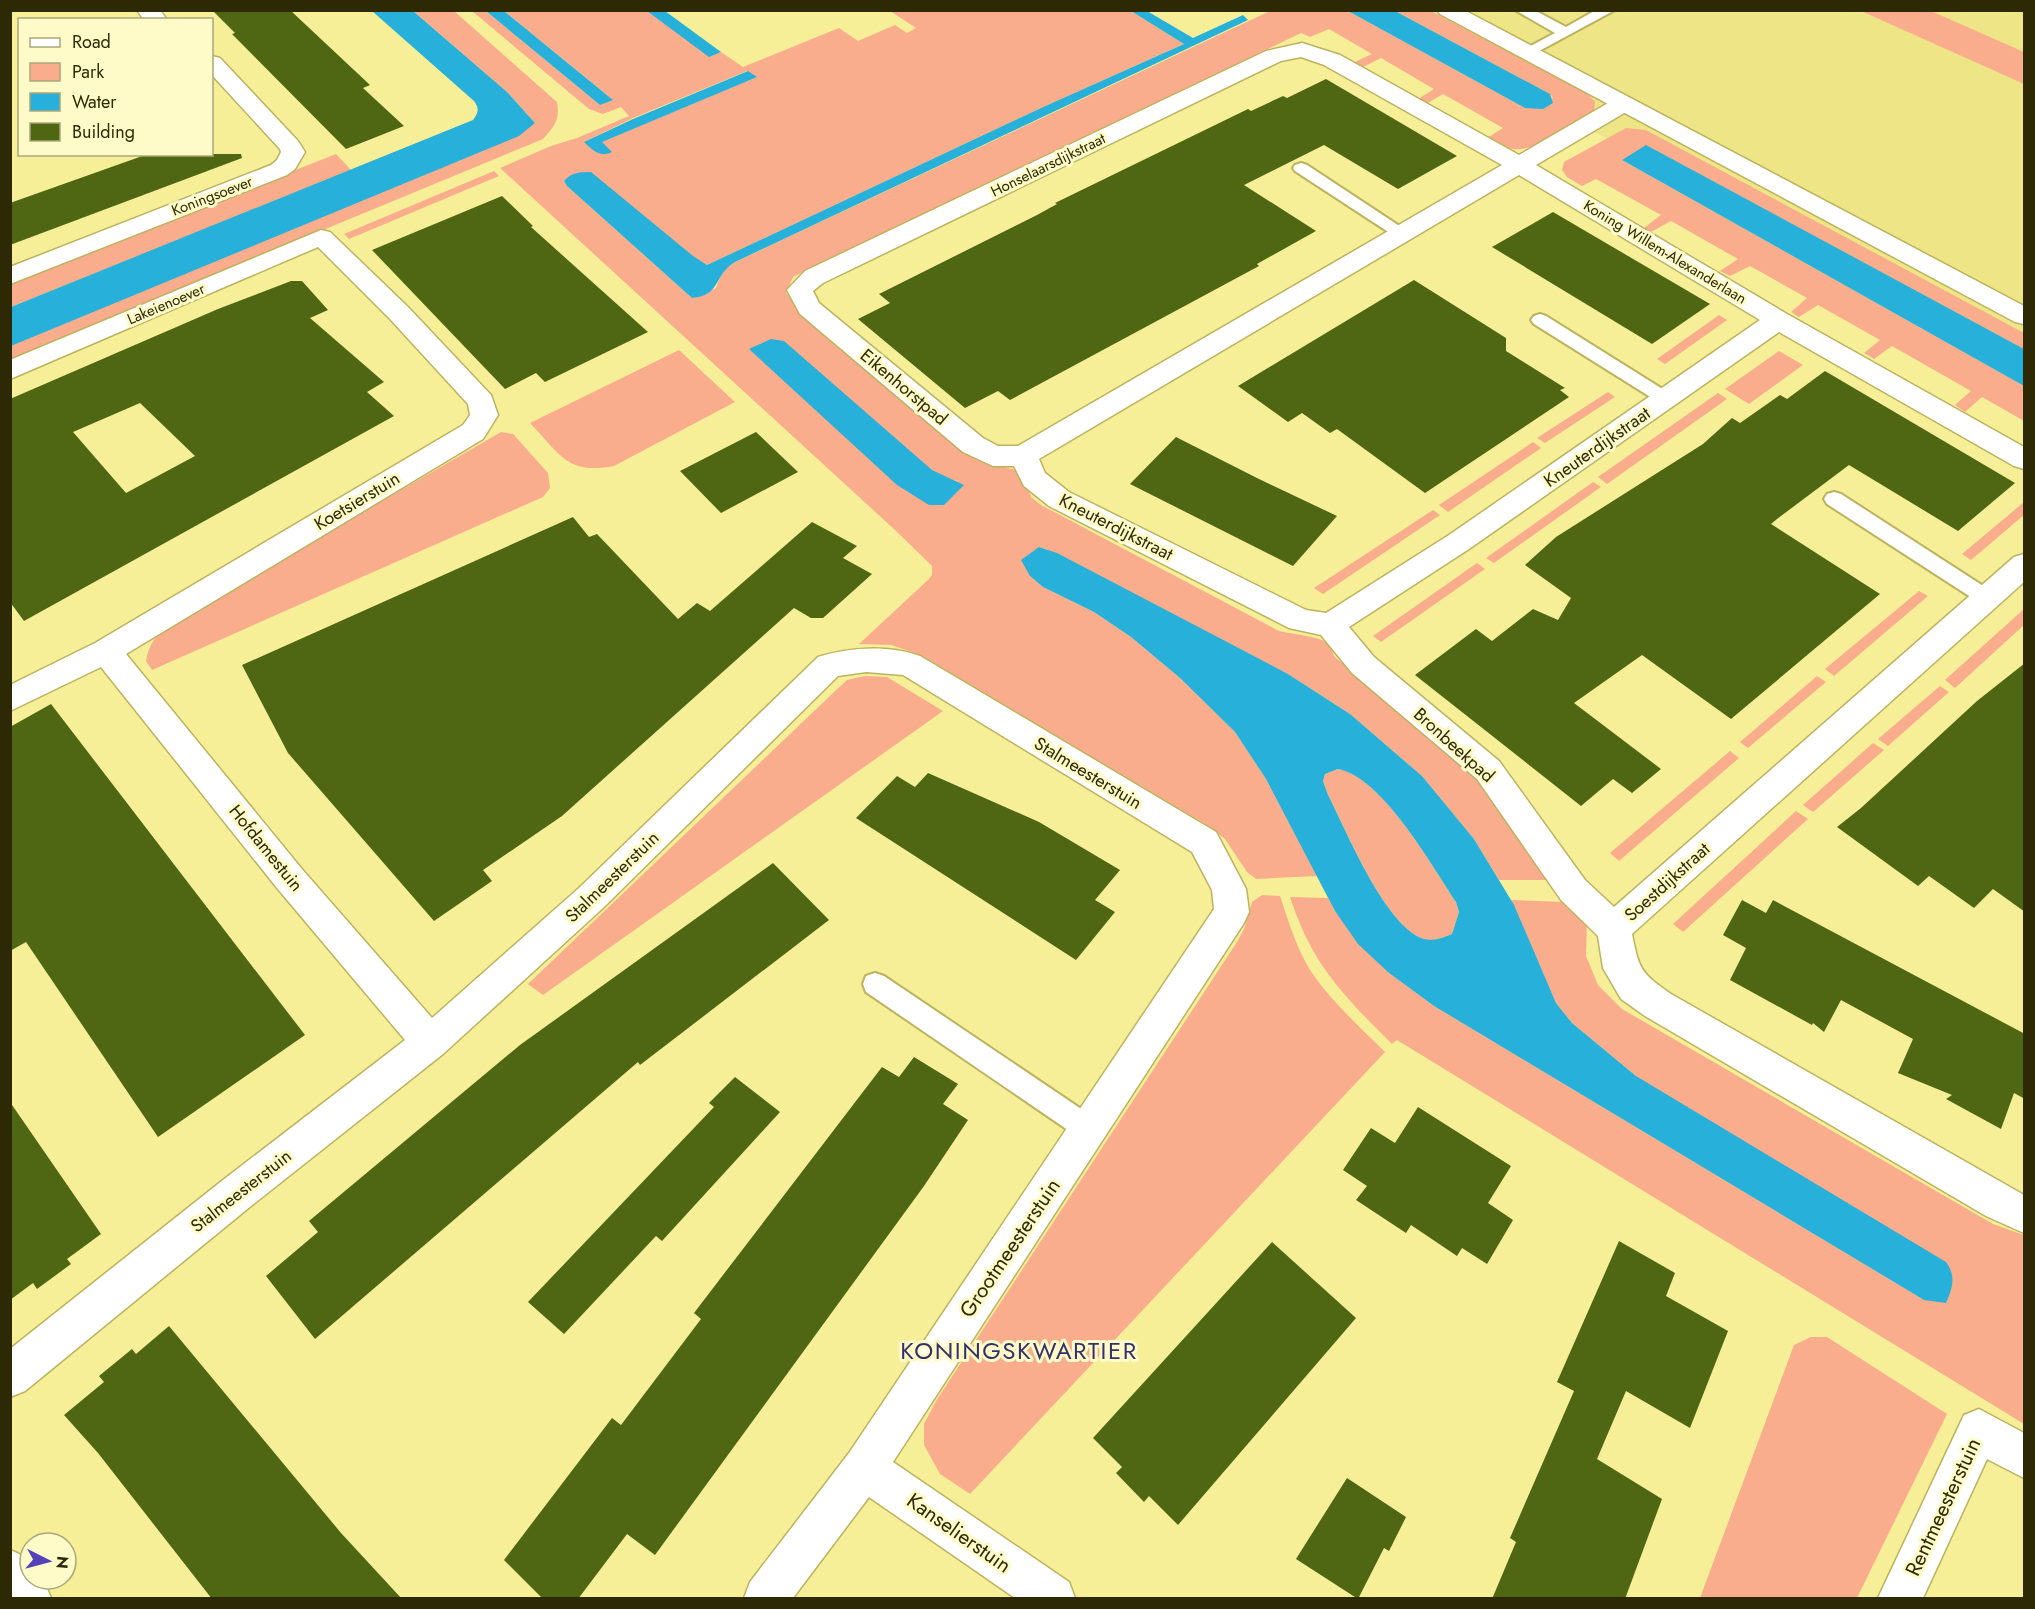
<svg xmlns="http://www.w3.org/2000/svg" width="2035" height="1609" font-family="Jost,sans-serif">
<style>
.built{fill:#eee686}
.green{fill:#faad8c;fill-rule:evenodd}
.water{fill:#26b0da;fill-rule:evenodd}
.building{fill:#4f6613;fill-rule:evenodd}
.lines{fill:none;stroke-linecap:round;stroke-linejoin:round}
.lane-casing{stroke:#bbb35e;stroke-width:4}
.street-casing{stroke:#bbb35e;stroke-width:3}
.secondary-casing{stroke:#bbb35e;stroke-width:3}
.lane{fill:#fff;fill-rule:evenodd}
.street{fill:#fff;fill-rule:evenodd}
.secondary{fill:#fff;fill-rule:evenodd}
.labels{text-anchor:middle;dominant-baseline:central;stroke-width:6;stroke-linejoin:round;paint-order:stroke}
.far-street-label{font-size:15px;fill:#2c2904;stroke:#fefbc8}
.street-label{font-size:18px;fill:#2c2904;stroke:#fefbc8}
.near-street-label{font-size:21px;fill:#2c2904;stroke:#fefbc8}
.near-neighbourhood-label{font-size:24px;letter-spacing:1.5px;fill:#352f6a;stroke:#fefbc8}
</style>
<rect width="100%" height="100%" fill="#f6ef98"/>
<polygon class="built" points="1375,11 2024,11 2024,368"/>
<g class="green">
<path d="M413 11H454L557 102C560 119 555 126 543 139L11 359V346L535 123 507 92Z"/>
<path d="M472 11H486L600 105 612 99 504 11H648L709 56 721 52 743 67 839 28 858 41 895 25 907 33 916 28 890 11H1131L1184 44 1041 108 707 265 564 181 567 186 692 298 716 288C720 276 724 268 735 262L1270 11H1348L1525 108 1553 98 1550 94 1395 11H1431L1588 94 1595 102 1594 111C1575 122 1535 153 1513 149 1504 148 1496 142 1487 138L1503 128 1443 94 1426 104 1418 99 1434 89 1381 58 1363 67 1355 62 1372 54 1329 29 1310 37 1301 33 793 277 786 293 812 321 976 459 1019 471 1032 498 1041 505 1279 631C1291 634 1320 636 1328 644 1331 647 1333 654 1335 657L1468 770 1507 818 1550 880H1499L1474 839 1422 776 1350 714 1288 674 1046 549 1039 547 1030 576 1043 587 1094 612 1131 637 1180 678 1235 732 1266 779 1317 876 1256 879 1247 872 1225 839 1207 825 915 653 891 645 859 644 929 579 932 575V566L895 530 500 168 551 146 577 138 629 116 621 107 603 114 589 109ZM747 71 756 77 601 142H584L633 118ZM932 470 949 480 960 481 897 485Z"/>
<polygon points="1861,11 1931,11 2024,52 2024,84"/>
<polygon points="1626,128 1646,130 2024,333 2024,349 1646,146 1622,160 2024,386 2024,421 1982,397 1965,412 1955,405 1971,391 1892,346 1874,359 1864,353 1880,340 1818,305 1799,317 1791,312 1807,298 1750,266 1730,276 1720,271 1738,259 1671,221 1651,232 1644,228 1661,215 1596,179 1582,186 1567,177 1562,170 1564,162"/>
<polygon points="336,154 351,170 11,307 11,283"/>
<polygon points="494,171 499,176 349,239 344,234"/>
<polygon points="1719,315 1727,320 1665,364 1657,359"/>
<path d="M679 350 735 402 614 466C567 475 560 454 530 423Z"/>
<polygon points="1779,351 1803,365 1749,404 1725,389"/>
<polygon points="1608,392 1615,397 1545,443 1537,438"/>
<polygon points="1718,393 1727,399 1607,484 1598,477"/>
<path d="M501 432 513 434 548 473 550 488 543 497 152 670 146 661C149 643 157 633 172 623Z"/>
<polygon points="1533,442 1541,448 1448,512 1439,505"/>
<polygon points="1593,482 1601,487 1494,563 1486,558"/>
<polygon points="2024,502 2024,515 1971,560 1962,554"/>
<polygon points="1433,510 1440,515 1323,594 1314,588"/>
<polygon points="1477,563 1485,569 1381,642 1373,636"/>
<polygon points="1919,591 1928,596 1834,676 1825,669"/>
<polygon points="2024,609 2024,625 1955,688 1945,680"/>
<polygon points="865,676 887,677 943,711 543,995 528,984 833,693 847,680"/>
<polygon points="1817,676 1826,682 1748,748 1740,742"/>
<polygon points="1940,686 1949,692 1888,746 1878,739"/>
<polygon points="1873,743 1884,750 1813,812 1803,805"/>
<polygon points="1730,751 1739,758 1619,861 1610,853"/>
<path d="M1338 769C1382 777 1432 866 1456 902L1459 912 1452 934C1442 938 1432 942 1421 938 1384 922 1347 832 1328 795L1323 781 1325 774Z"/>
<polygon points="1796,811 1808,819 1683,932 1673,924"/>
<path d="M1262 895 1280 896C1289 923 1297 950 1312 973 1332 1002 1360 1027 1385 1052L970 1494 940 1474 924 1445V1424L936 1401 1237 942 1244 929 1252 902Z"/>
<path d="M1290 897 1328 898 1335 911 1389 973 1434 1006 1924 1300 1636 1076 1572 1023 1556 1003 1511 900 1565 902 1587 920 1586 956 1598 985 1622 1009 1993 1224 2024 1235V1424L1397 1040 1392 1044C1343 995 1312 965 1290 897Z"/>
<polygon points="1811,1337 1827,1337 1947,1414 1857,1598 1700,1598 1794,1345"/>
</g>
<g class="water">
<path d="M372 11H413L507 92 535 123 519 136 11 346V307L473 120C478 113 480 109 474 101Z"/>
<polygon points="486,11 504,11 613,100 600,105"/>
<polygon points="647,11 665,11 721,52 709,57"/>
<path d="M1131 11H1147L1193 38 1243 15 1248 20 735 262C713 275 722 295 692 298L567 186 564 181C572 172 580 172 591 172L693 256 707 265 1041 108 1184 44Z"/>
<polygon points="1348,11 1395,11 1550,94 1553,103 1543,109 1525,108"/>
<path d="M748 71 757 77 602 142 612 152C599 158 593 150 584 142L633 119Z"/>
<polygon points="1646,145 2024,349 2024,386 1622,160"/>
<polygon points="771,339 784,341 932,470 964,485 944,505 929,505 897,485 749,349"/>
<path d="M1039 547 1057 553 1288 674 1350 714 1422 776 1474 839 1514 905 1556 1003 1572 1023 1636 1076 1946 1262C1956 1276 1953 1287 1946 1303L1924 1300 1434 1006 1389 973 1358 944 1335 911 1266 779 1235 732 1180 678 1131 637 1094 612 1043 587 1030 576 1021 560ZM1338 769C1382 777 1432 866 1456 902L1459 912 1452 934C1442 938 1432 942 1421 938 1383 921 1347 832 1328 795L1323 781 1325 774Z"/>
</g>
<g class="building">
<polygon points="212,10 290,10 370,85 363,88 404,126 346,149 232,34 235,33"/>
<polygon points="1326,79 1457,156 1398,189 1324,145 1244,185 1316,231 1257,264 1259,266 1010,400 998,391 965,408 858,319 890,303 879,294 1037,215 1057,204 1055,203 1248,109 1251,111 1283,96 1287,98"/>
<polygon points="148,154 241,154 242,158 10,245 10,203"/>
<polygon points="502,196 533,226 531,227 648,332 545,382 536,373 505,389 372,250"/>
<polygon points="1553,212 1710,304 1652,344 1492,247"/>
<polygon points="1414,280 1506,338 1506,351 1565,388 1560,390 1569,397 1425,493 1337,429 1330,433 1302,413 1288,422 1238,386"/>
<path d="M291 281H302L328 310 310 318 384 382 367 392 394 416 24 621 10 602V399L218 309ZM140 403 195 456 126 493 73 432Z"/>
<polygon points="1825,371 2015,483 1958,531 1849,465 1777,519 1771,524 1880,594 1731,719 1642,655 1574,703 1661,769 1632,793 1613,779 1581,806 1415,675 1476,629 1492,641 1533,609 1558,620 1571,598 1525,565 1556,537 1703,444 1732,418 1740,423 1780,395 1787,399"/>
<polygon points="756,432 798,472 721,513 680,471"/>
<polygon points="1176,437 1257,478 1337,516 1293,566 1130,484"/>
<polygon points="573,517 589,537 597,534 678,619 697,603 710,611 812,522 857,546 843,558 872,574 823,618 811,618 794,608 562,816 483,870 492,881 434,921 288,753 242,665"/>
<polygon points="2025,663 2025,912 1993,889 1974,908 1929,876 1918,886 1837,827 1861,808 1977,701"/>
<polygon points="51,704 305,1035 158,1137 26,942 10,951 10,727"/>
<polygon points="928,773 1039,822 1120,870 1095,900 1115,912 1076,960 856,818 897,776 915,787"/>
<polygon points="773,863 829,920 640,1065 638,1062 315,1339 266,1276 318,1232 309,1221 520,1045"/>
<polygon points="1742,900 1766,913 1773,900 2025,1034 2025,1099 2014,1093 2001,1129 1946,1099 1952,1095 1898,1073 1913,1039 1841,1000 1824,1032 1813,1023 1812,1025 1730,980 1746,948 1723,935"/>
<polygon points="914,1057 958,1084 943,1104 968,1120 924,1186 655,1555 627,1534 578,1599 543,1599 504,1560 612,1418 621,1425 701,1319 694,1313 882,1067 899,1077"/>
<polygon points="735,1077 780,1112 662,1241 656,1236 564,1334 528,1302 714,1107 709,1103"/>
<polygon points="10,1102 101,1234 67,1259 71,1264 37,1289 33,1283 10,1300"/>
<polygon points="1418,1107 1511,1166 1488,1203 1513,1220 1487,1264 1462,1248 1457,1256 1411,1225 1406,1233 1356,1200 1367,1186 1343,1170 1371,1128 1395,1143"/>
<polygon points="1619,1241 1675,1273 1666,1296 1728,1331 1690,1428 1626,1391 1597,1459 1662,1499 1625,1599 1492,1599 1516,1542 1510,1538 1574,1391 1557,1382"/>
<polygon points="1272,1242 1356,1318 1178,1525 1149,1496 1144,1502 1116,1473 1122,1467 1093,1438"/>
<polygon points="169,1326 341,1533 402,1599 212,1599 98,1453 64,1415 104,1382 99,1376 132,1349 136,1354"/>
<polygon points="1347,1478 1406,1517 1389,1551 1384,1548 1358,1599 1296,1559"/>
</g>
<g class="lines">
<g class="lane-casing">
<g id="lane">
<polygon points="1515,10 1534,10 1566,27 1596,10 1615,10 1528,57 1521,53 1523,50 1555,33"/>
<polygon points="1301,163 1307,165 1410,233 1402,238 1396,237 1295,171 1293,168 1295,165"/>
<polygon points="1540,314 1546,316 1672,395 1675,399 1672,403 1666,405 1660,403 1534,324 1531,320 1534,316"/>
<polygon points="1834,492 1841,494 1994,593 1997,598 1994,603 1987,606 1980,603 1827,504 1824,499 1827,494"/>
<polygon points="875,973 884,976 1099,1121 1103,1130 1099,1139 1090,1142 1081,1139 866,992 863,984 866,976"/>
</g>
</g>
<g class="street-casing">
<g id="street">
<polygon points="137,10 160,10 167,20 144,20"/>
<path d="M1302 43 1340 55 1519 155 1615 99 1623 97 1631 99 1634 104 1631 109 1536 165 1787 314 2024 447V469L2014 466 1779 332 1469 549 1349 627 1374 657 1499 761 1585 880 1614 907 2014 557 2024 554V582L1632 934C1639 970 1641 973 1671 994L2024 1195V1233L1986 1216 1645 1016 1621 999 1603 968 1598 936 1561 900 1477 779 1352 673 1321 635 1289 628 1049 506 1024 486 1014 466H993L963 452 800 314 787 290 805 271 1266 51ZM1301 57 1324 65 1502 165 1018 446H998L983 438 819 303 813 291 823 283 1281 61ZM1519 175 1760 320 1449 535 1326 613 1306 610 1069 492 1045 473 1039 459Z"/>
<polygon points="212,56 220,58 298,141 305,152 295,169 287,175 10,284 10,267 271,165 277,160 281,152 280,149 212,75"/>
<path d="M321 230 330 232 408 307 491 395 498 415 483 439 126 654 301 868 432 1018 579 888 818 657C850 647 888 645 920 656L1216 832 1246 889 1249 912 1244 923 893 1462 1069 1582 1075 1598H1015L869 1497 793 1598H744L750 1582 849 1453 1214 909 1212 890 1192 852 903 675 866 672 838 676 603 908 443 1054 251 1206 25 1391 10 1397V1349L223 1180 405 1040 277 888 101 667 10 711V685L95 643 463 425 470 415 468 404 390 319 318 247 10 379V360Z"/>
<polygon points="1979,1409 2024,1433 2024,1478 1987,1459 1923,1598 1878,1598 1964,1415"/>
</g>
</g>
<g class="secondary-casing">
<g id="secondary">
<polygon points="1437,10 1464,10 2024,306 2024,324 2015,322 1440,14"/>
<path d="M10 1550C28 1557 30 1561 30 1579H43L51 1598H10Z"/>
</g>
</g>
<use href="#lane" class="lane"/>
<use href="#street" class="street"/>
<use href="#secondary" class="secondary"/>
</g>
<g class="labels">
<g class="far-street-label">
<text transform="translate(1048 165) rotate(-26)">Honselaarsdijkstraat</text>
<text transform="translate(212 196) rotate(-21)">Koningsoever</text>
<text transform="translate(1665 252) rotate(31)">Koning Willem-Alexanderlaan</text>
<text transform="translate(166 304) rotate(-23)">Lakeienoever</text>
</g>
<g class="street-label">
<text transform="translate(904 387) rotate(40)">Eikenhorstpad</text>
<text transform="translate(1597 447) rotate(-35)">Kneuterdijkstraat</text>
<text transform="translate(357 501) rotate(-31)">Koetsierstuin</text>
<text transform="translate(1116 527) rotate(27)">Kneuterdijkstraat</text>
<text transform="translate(1454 745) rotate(42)">Bronbeekpad</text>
<text transform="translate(1088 773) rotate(31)">Stalmeesterstuin</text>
<text transform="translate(266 848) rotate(51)">Hofdamestuin</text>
<text transform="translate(612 877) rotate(-44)">Stalmeesterstuin</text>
<text transform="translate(1667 882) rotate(-42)">Soestdijkstraat</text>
<text transform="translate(241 1191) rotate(-38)">Stalmeesterstuin</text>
</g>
<g class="near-street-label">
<text transform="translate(1010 1248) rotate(-56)">Grootmeesterstuin</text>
<text transform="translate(1943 1507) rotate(-65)">Rentmeesterstuin</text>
<text transform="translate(959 1533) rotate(35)">Kanselierstuin</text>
</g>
<g class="near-neighbourhood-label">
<text x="1019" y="1350">KONINGSKWARTIER</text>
</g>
</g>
<rect width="2035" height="1609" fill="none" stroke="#2c2904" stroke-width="24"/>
<rect x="18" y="18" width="195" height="138" fill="#fefbc8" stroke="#aaa77a" stroke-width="1.5"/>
<rect x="30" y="38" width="30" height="9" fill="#ffffff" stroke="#aaa77a" stroke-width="1.5"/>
<text x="72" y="48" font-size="18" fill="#2c2904">Road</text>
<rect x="30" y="63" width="30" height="18" fill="#faad8c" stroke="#aaa77a" stroke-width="1.5"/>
<text x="72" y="78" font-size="18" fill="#2c2904">Park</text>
<rect x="30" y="93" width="30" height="18" fill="#26b0da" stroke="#aaa77a" stroke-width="1.5"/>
<text x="72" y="108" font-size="18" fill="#2c2904">Water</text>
<rect x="30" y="123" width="30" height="18" fill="#4f6613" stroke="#aaa77a" stroke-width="1.5"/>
<text x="72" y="138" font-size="18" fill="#2c2904">Building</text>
<g transform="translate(48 1561) rotate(96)"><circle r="28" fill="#fefbc8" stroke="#aaa77a" stroke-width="1.5"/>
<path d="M0-4.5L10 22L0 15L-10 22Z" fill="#5441b9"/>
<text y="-9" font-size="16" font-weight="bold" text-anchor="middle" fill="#2c2904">N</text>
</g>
</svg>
